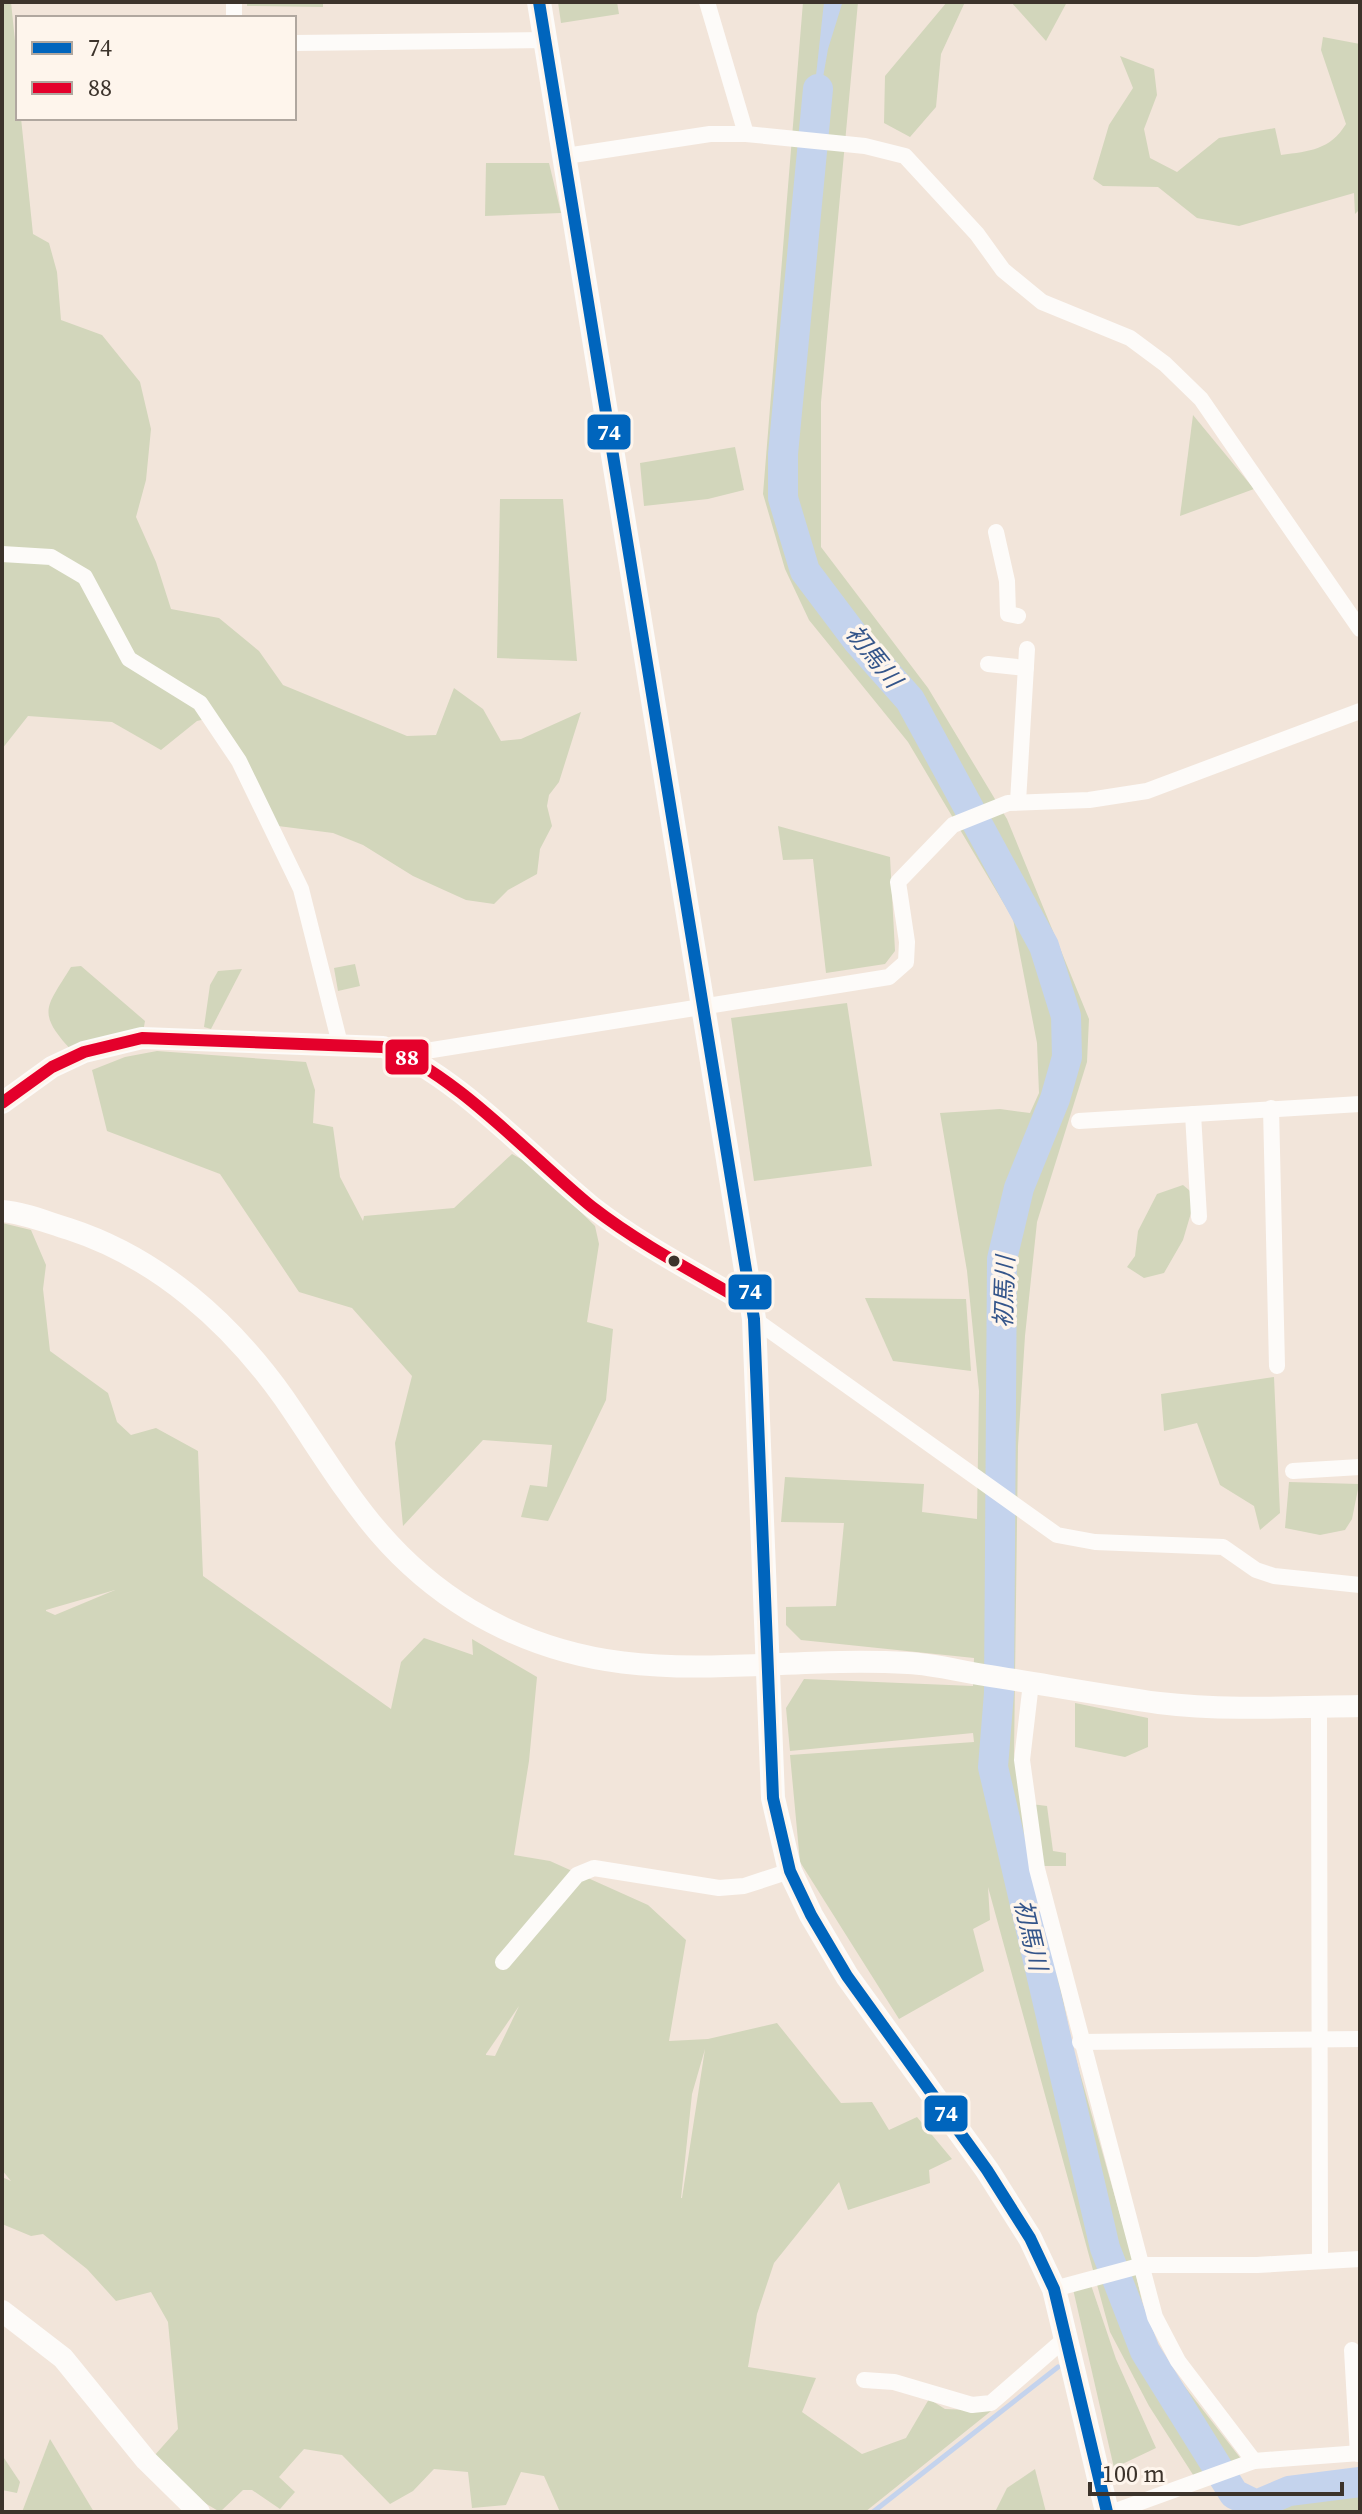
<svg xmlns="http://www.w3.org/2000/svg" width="1362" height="2514" font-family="'Source Serif 4','Noto Sans JP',serif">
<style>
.green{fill:#d2d6bb;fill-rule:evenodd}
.water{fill:#c4d3ed}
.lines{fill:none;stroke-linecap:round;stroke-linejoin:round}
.stream{stroke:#c4d3ed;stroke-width:5}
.river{stroke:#c4d3ed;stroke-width:30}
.minor{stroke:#fdfbf9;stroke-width:16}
.tertiary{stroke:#fdfbf9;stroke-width:22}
.secondary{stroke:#fdfbf9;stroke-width:24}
.bus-1-casing{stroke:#fef5ec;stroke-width:18}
.bus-2-casing{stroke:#fef5ec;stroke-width:18}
.bus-1{stroke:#0065bd;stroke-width:12}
.bus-2{stroke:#e4002b;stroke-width:12}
.bus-dot{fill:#3c332b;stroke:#fef5ec;stroke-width:3}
.labels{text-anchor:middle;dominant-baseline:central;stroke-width:7;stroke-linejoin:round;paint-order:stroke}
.water-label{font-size:24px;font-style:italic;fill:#34558a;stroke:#fef5ec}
.line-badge{stroke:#fef5ec;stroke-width:3}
.badge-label{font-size:22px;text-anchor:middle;font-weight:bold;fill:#fff}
</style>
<rect width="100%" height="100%" fill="#f2e5da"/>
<g class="green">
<polygon points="2,2 11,2 18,70 18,118 21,118 33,234 49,243 57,272 61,320 102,335 140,382 151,429 146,480 136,517 156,562 171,609 219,618 259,651 283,685 407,736 436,735 454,688 483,709 501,741 521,739 581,712 559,782 549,795 547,806 552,826 540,849 537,874 508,890 494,904 466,900 413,876 363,845 333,833 278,826 210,718 197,721 161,750 112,722 28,716 2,749"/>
<polygon points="247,2 323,2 323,7 247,6"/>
<polygon points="558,2 617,2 619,14 561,23"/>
<polygon points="803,2 858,2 821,402 821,547 928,688 1007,819 1089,1019 1087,1062 1037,1222 1025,1336 1018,1446 1014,1755 1072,2045 1132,2257 1148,2328 1175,2374 1245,2464 1197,2481 1149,2406 1110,2332 988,1887 990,1920 973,1929 984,1971 899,2019 800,1862 790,1755 974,1742 973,1733 790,1751 786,1708 804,1679 973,1686 974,1658 801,1640 786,1625 786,1607 836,1606 844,1523 781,1522 785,1477 924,1484 922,1512 977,1519 979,1391 967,1271 940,1113 1000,1109 1030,1113 1039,1093 1037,1043 1013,919 908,742 809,620 785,569 763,494"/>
<polygon points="947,2 965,2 941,54 936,107 910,137 884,123 885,76"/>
<polygon points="1011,2 1067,2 1046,41"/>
<path d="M1323 37 1360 44V209L1355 214 1354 193 1239 226 1197 218 1158 187 1103 186 1093 179 1109 125 1133 88 1120 56 1154 69 1157 95 1144 129 1150 158 1177 172 1219 138 1275 128 1281 155C1310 151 1330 150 1346 124L1321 50Z"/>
<polygon points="486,163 549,163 561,213 485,216"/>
<polygon points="1193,415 1254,489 1180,516"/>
<polygon points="735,447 744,490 708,499 644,506 640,463"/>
<polygon points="500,499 563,499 577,661 497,658"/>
<polygon points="778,826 890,857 895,951 885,964 826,973 813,859 783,860"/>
<polygon points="355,964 360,986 338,991 334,968"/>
<path d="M81 966 145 1021 142 1038 72 1051C36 1012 46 1008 71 967Z"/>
<polygon points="242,969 211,1029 204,1027 210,985 218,971"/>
<polygon points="847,1003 872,1166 754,1181 731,1018"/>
<polygon points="157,1051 306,1062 315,1090 313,1123 333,1127 340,1177 363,1221 364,1216 454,1208 512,1154 534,1166 595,1226 599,1244 587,1322 613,1329 606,1400 548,1521 521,1517 530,1485 547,1487 552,1445 483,1440 403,1526 395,1443 412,1376 352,1308 299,1292 220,1174 107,1131 92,1070 125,1057"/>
<polygon points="1183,1185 1196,1196 1183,1240 1164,1273 1144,1278 1127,1267 1135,1256 1138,1231 1157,1194"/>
<path d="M2 1223 31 1230 46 1265 43 1289 50 1351 108 1393 117 1422 131 1435 156 1428 198 1451 203 1576 391 1709 401 1662 424 1638 473 1655 472 1639 537 1677 529 1761 514 1855 550 1861 648 1905 686 1940 669 2041 708 2039 777 2023 841 2103 872 2102 889 2130 917 2117 952 2159 929 2170 930 2183 848 2210 839 2182 774 2263 757 2314 748 2367 816 2378 802 2412 862 2454 906 2438 929 2399 945 2409 991 2411 865 2512H560L544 2476 521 2472 506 2505 472 2508 468 2472 434 2469 413 2491 390 2504 342 2455 304 2449 279 2477 295 2492 280 2509 252 2490H243L220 2512 188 2493 154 2456 178 2429 168 2322 151 2292 116 2301 87 2269 43 2234 31 2236 2 2224V2177L11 2181 2 2170ZM115 1590 55 1615 46 1611V1610ZM519 2006 495 2056 486 2055V2054ZM705 2049 682 2198H681L692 2094Z"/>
<polygon points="865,1298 966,1299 971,1371 893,1361"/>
<polygon points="1274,1377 1280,1513 1260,1530 1254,1506 1220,1485 1197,1423 1164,1431 1161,1394"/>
<polygon points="1289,1482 1359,1484 1352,1519 1345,1530 1320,1535 1285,1528"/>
<polygon points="1075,1703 1148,1718 1148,1747 1125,1757 1075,1747"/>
<polygon points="1031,1804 1047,1806 1053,1851 1066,1853 1066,1866 1039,1866"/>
<polygon points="1091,2285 1116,2359 1156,2448 1114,2468 1073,2289"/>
<polygon points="50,2439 94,2512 22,2512"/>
<polygon points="2,2455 20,2482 17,2493 2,2490"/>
<polygon points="1035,2469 1046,2512 995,2512 1007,2488"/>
<polygon points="1325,2479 1360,2479 1360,2512 1247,2512 1245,2505"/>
</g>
<polygon class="water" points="824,2 842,4 828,49 814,129 814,94"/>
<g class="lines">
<polyline class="stream" points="873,2512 1058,2367"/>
<polyline class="river" points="818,89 783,454 783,498 805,571 857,640 910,700 1044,946 1066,1016 1067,1057 1055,1099 1019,1188 1002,1259 999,1693 993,1767 1105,2248 1145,2351 1234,2494 1256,2505 1289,2491 1360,2482"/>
<g class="minor">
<polyline points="234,2 234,18"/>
<polyline points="707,2 746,134"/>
<polyline points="294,43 546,40"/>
<polyline points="566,156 710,134 746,134 865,146 905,156 977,234 1003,270 1042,302 1130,338 1165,364 1201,399 1360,629"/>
<polyline points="996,532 1007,581 1008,614 1018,616"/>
<polyline points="2,554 51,557 85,577 129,659 200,703 239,761 301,889 340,1044"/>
<polyline points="988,664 1026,668"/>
<polyline points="1018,802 1027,649"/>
<polyline points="407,1054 889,977 906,962 907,942 898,882 953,825 1008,803 1089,800 1147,791 1360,711"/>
<polyline points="1271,1108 1277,1366"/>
<polyline points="1193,1114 1199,1217"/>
<polyline points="1079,1121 1360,1104"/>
<polyline points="754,1319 1057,1535 1095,1542 1223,1547 1256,1570 1274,1576 1360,1585"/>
<polyline points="1293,1471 1360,1467"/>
<polyline points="1031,1683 1022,1760 1037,1869 1155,2317 1178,2361 1254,2461"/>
<polyline points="1319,1706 1320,2261"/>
<polyline points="503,1962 577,1875 594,1868 719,1888 744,1886 790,1871"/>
<polyline points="1080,2042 1360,2039"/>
<polyline points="1054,2289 1143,2265 1257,2265 1360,2259"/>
<polyline points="1352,2350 1358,2454"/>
<polyline points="864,2380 894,2382 972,2405 991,2403 1067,2337"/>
<polyline points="1113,2512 1254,2461 1360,2453"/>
</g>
<g class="tertiary">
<path d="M2 1103 52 1067 84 1052 142 1038 383 1047C451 1069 534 1160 592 1207 641 1245 696 1273 749 1304"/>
<path d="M2 1211C25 1213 46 1222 69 1229 158 1258 230 1322 284 1398 342 1482 378 1554 470 1610 617 1699 750 1654 908 1663 933 1664 959 1671 984 1675 1042 1684 1101 1695 1159 1703 1225 1711 1294 1707 1360 1706"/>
<polyline points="2,2311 63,2358 146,2460 199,2512"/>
</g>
<polyline class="secondary" points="539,2 754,1319 773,1798 790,1871 811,1915 847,1976 987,2170 1030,2238 1054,2289 1107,2512"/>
<g class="bus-1-casing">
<polyline id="bus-1" points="539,2 754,1319 773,1798 790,1871 811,1915 847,1976 987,2170 1030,2238 1054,2289 1107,2512"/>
</g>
<g class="bus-2-casing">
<path id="bus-2" d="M2 1103 52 1067 84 1052 142 1038 383 1047C451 1069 534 1160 592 1207 641 1245 696 1273 749 1304"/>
</g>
<use href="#bus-1" class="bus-1"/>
<use href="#bus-2" class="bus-2"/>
</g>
<circle class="bus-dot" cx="674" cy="1261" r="7"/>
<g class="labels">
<g class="water-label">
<text transform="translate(874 656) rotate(51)">初馬川</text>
<text transform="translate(1004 1292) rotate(-88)">初馬川</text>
<text transform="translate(1031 1935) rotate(77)">初馬川</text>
</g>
</g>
<g class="line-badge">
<rect x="586" y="413" width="46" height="38" rx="8" fill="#0065bd"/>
<rect x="384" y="1038" width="46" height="38" rx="8" fill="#e4002b"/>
<rect x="727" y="1273" width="46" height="38" rx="8" fill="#0065bd"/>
<rect x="923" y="2094" width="46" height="39" rx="8" fill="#0065bd"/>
</g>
<g class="badge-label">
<text x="609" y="440">74</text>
<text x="407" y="1065">88</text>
<text x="750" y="1299">74</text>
<text x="946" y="2121">74</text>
</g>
<rect width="1362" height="2514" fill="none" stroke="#3c332b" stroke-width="8"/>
<rect x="16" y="16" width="280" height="104" fill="#fef5ec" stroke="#b0a79f" stroke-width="2"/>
<rect x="32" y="42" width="40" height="12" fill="#0065bd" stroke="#b0a79f" stroke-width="2"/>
<text x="88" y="56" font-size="24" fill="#3c332b">74</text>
<rect x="32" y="82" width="40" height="12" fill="#e4002b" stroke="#b0a79f" stroke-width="2"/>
<text x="88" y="96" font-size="24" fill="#3c332b">88</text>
<path d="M1090 2482v12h252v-12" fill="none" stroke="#3c332b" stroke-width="4"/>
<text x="1102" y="2482" font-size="24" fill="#3c332b" stroke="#fef5ec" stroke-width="6" paint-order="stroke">100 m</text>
</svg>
